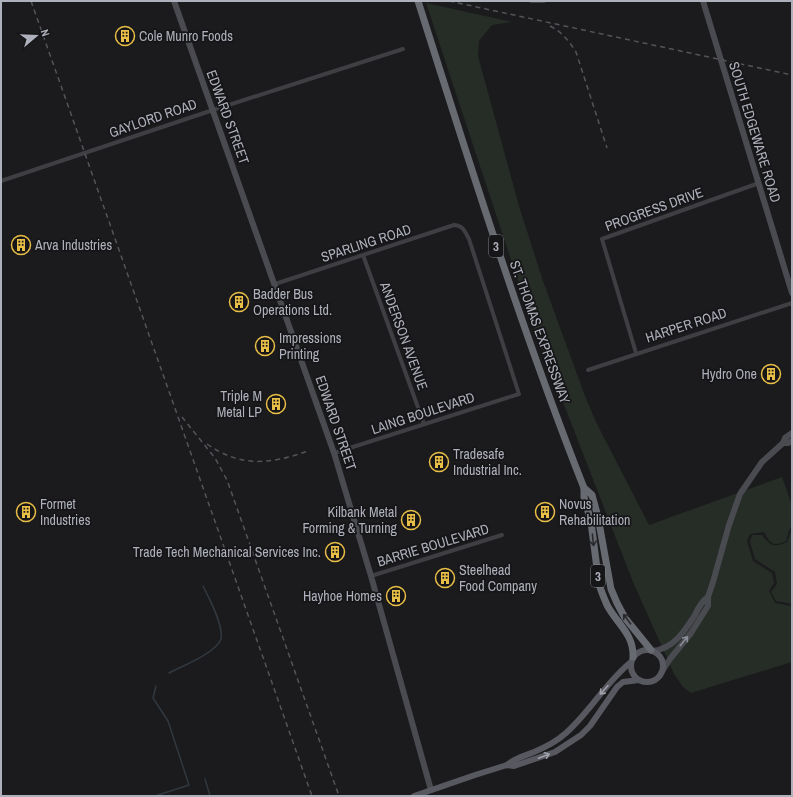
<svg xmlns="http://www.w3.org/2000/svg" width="793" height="797" font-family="'Archivo Narrow',sans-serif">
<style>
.green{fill:#252d26}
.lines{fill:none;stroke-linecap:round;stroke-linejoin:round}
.stream{stroke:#313840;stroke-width:1.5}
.street{stroke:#3e3e43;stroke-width:4}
.secondary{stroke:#4a4b51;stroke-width:6}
.primary{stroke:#585960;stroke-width:6}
.highway{stroke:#686a72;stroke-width:7}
.rail{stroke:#53545a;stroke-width:1.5;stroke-dasharray:5 4;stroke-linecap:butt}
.oneway{stroke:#2a2a2e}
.oneway2{stroke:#8b8d96}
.oneway3{stroke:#9d9fa9}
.labels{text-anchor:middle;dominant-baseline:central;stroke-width:3.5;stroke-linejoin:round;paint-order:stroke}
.shield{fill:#161518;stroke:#80828a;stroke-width:1}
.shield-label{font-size:13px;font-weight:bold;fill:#aeb1bb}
.poi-label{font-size:14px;fill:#aeb1bb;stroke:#161518;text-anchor:start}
.street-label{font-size:14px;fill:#aeb1bb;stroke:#161518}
</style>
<rect width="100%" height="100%" fill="#1b1b1d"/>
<g class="green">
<path d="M426 3 512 22 492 25 479 41 478 56 519 206 543 281 585 396 596 422 649 525 782 477 792 505V526L790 528 786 541C773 547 770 544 764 532L750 534 747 541 753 561 772 573 774 583 769 591 775 603 792 606V662L691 693 683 687 674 674 633 582 531 320Z"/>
<path d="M792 529V604L776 601 771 592 777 584 775 572 755 559 750 542 752 535H762C770 546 775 548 787 542Z"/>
</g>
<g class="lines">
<g class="stream">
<path d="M169 673C182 666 216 653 221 639 224 626 209 598 203 586"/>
<polyline points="205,779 210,796"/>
<polyline points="155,796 189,785 168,721 153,698 156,686"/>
</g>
<g class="street">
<polyline points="531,1 544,1"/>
<polyline points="1,181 213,110 403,49"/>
<polyline points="363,255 424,424"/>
<path d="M275 284 454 225C463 225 465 232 469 239L519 394 334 453"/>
<polyline points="636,353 602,239 759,183"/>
<polyline points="588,370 792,303"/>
<polyline points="371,576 502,535"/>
</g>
<g class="secondary">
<polyline points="174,1 334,453 371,576 431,790"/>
<polyline points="703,1 792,293"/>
<polyline points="783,443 788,443 792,441"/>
<path d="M653 651C674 648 684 632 695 615 698 608 701 602 708 597"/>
<polyline points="661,673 670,659 691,633 708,606 708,597 713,582 729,525 740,494 762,462 783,443 785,438 792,433"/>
</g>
<g class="primary">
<circle cx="647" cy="666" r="16"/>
<path d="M507 765C515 758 524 756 534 752 546 747 557 741 566 733 590 712 606 682 631 662"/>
<polyline points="414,796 475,775 507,765 514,766 555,752 581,735 590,726 617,687 623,682 639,680"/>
</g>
<g class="highway">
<path d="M418 1C470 165 521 328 584 488V497L591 522 599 584C601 591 604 598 607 605 617 624 634 634 633 657"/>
<polyline points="584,488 592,495 598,517 611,589 617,603 625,618 651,650"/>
</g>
<g class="rail">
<polyline points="31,1 312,796"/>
<polyline points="449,1 792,75"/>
<path d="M550 26C562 32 569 41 576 52L607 148"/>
<polyline points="182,417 215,458 227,480 339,796"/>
<path d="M207 444C241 468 271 464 308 451"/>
</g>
</g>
<defs><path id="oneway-shaft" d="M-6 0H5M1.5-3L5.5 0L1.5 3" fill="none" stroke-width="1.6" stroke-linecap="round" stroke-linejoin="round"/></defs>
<g class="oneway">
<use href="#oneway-shaft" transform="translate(593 540) rotate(84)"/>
<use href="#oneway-shaft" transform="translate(627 619) rotate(-127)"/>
</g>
<use class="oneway2" href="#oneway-shaft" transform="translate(684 641) rotate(-51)"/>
<g class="oneway3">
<use href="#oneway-shaft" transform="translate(604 690) rotate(132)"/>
<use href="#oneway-shaft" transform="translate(544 756) rotate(-21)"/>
</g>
<defs>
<g id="building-ring" transform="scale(1)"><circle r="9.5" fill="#161518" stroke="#e8be47" stroke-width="1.5"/><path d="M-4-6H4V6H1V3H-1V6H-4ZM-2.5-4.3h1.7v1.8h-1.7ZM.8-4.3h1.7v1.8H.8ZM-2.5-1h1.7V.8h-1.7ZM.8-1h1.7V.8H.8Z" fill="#e8be47"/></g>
</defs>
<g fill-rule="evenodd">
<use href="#building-ring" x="125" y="36"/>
<use href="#building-ring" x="21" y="245"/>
<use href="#building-ring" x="239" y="302"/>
<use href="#building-ring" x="265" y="346"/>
<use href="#building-ring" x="771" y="374"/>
<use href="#building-ring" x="276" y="404"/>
<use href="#building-ring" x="439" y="462"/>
<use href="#building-ring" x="26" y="512"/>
<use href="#building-ring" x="545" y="512"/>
<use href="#building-ring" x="411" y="520"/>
<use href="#building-ring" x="335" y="552"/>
<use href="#building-ring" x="445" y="578"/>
<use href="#building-ring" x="396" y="596"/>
</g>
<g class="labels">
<g class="shield">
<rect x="489" y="235" width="14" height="22" rx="3"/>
<rect x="591" y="565" width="14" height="22" rx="3"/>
</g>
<g class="shield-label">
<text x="496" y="246">3</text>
<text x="598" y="576">3</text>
</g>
<g class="poi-label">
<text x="139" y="36">Cole Munro Foods</text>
<text x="35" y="245">Arva Industries</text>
<text x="253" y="294">Badder Bus<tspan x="253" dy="16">Operations Ltd.</tspan></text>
<text x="279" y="338">Impressions<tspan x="279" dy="16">Printing</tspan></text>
<text x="757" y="374" text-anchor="end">Hydro One</text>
<text x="262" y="396" text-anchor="end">Triple M<tspan x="262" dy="16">Metal LP</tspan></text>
<text x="453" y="454">Tradesafe<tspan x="453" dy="16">Industrial Inc.</tspan></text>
<text x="40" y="504">Formet<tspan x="40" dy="16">Industries</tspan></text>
<text x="559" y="504">Novus<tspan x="559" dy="16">Rehabilitation</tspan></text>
<text x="397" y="512" text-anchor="end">Kilbank Metal<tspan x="397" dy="16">Forming &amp; Turning</tspan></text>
<text x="321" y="552" text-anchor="end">Trade Tech Mechanical Services Inc.</text>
<text x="459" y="570">Steelhead<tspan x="459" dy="16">Food Company</tspan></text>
<text x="382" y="596" text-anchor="end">Hayhoe Homes</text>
</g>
<g class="street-label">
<text transform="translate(228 117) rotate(70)">EDWARD STREET</text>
<text transform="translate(153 118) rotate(-19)">GAYLORD ROAD</text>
<text transform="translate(755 132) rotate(73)">SOUTH EDGEWARE ROAD</text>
<text transform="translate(654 209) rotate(-20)">PROGRESS DRIVE</text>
<text transform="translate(366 243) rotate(-18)">SPARLING ROAD</text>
<text transform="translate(686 325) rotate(-18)">HARPER ROAD</text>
<text transform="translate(540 332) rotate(70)">ST. THOMAS EXPRESSWAY</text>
<text transform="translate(404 336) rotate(70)">ANDERSON AVENUE</text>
<text transform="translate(423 413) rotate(-18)">LAING BOULEVARD</text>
<text transform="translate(336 423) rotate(71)">EDWARD STREET</text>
<text transform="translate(433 545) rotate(-17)">BARRIE BOULEVARD</text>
</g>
</g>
<rect width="793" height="797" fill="none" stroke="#aeb1bb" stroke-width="4"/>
<g transform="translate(36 36) rotate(71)" stroke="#161518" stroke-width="3" paint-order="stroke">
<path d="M0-3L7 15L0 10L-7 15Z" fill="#aeb1bb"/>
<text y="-6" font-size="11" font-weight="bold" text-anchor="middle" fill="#aeb1bb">N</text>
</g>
</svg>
